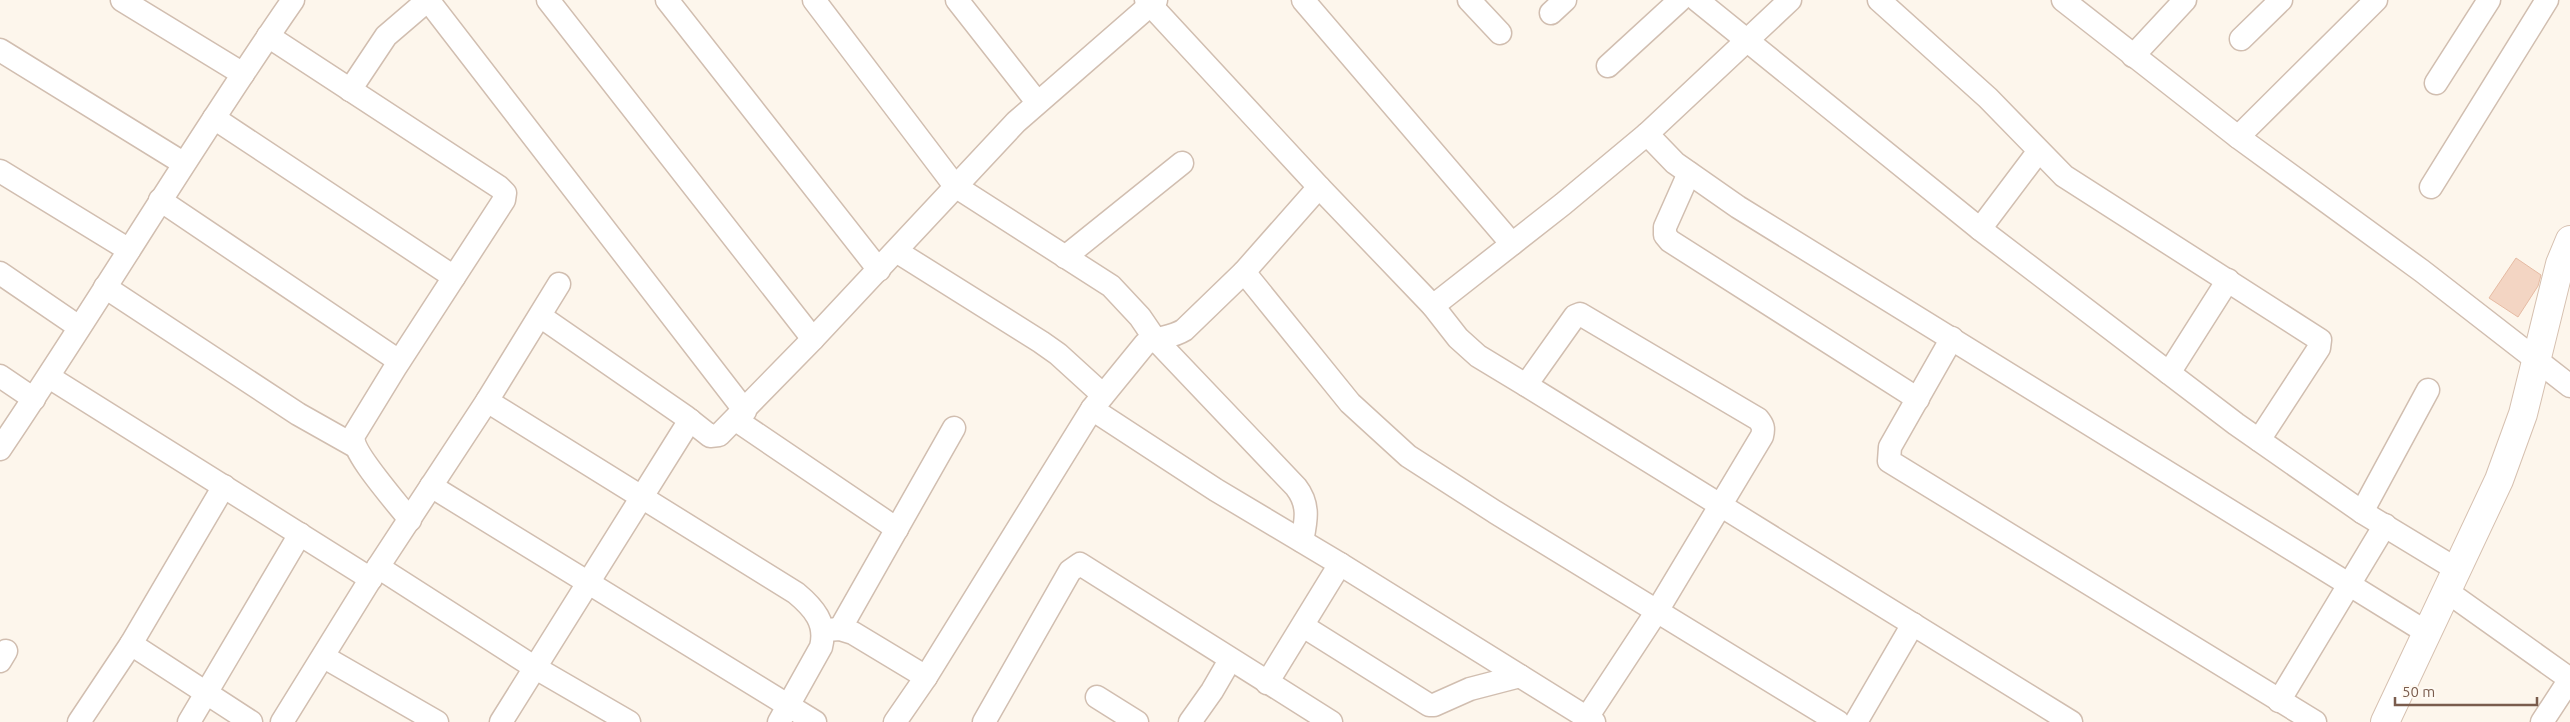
<svg xmlns="http://www.w3.org/2000/svg" width="2570" height="722" font-family="Ubuntu,sans-serif">
<style>
.building{fill:#f3d5c3;stroke:#e6bba3}
.lines{fill:none;stroke-linecap:round;stroke-linejoin:round}
.street-casing{stroke:#d1beb0;stroke-width:25}
.secondary-casing{stroke:#d6c0b0;stroke-width:30}
.street{stroke:#fff;stroke-width:22}
.secondary{stroke:#fff;stroke-width:28}
</style>
<rect width="100%" height="100%" fill="#fdf6ec"/>
<polygon class="building" points="2516,258 2541,275 2538,286 2518,317 2489,298"/>
<g class="lines">
<g class="street-casing">
<g id="street">
<polyline points="122,0 243,74"/>
<polyline points="428,0 745,411"/>
<polyline points="548,0 813,339"/>
<polyline points="667,0 879,270"/>
<path d="M814 0 955 186 1111 286 1140 317 1155 339 1296 487C1310 505 1306 521 1302 541"/>
<polyline points="957,0 1037,102"/>
<polyline points="1146,0 1319,187 1433,306 1458,338 1478,356 1526,385"/>
<polyline points="1303,0 1512,244"/>
<polyline points="1469,0 1500,33"/>
<polyline points="1697,0 1980,229 2236,424 2362,512 2456,569"/>
<polyline points="1879,0 1988,98 2064,176 2320,340 2319,348 2259,440"/>
<polyline points="2063,0 2238,137 2422,271 2570,386"/>
<polyline points="1551,13 1565,0"/>
<path d="M268 36 499 187 505 193 504 200 395 368 354 435C350 451 398 504 410 520"/>
<polyline points="2241,39 2281,0"/>
<polyline points="0,50 183,163"/>
<polyline points="2133,56 2185,0"/>
<polyline points="1608,66 1680,0"/>
<polyline points="2436,83 2489,0"/>
<polyline points="350,90 386,36 428,0"/>
<polyline points="214,118 454,277"/>
<polyline points="1647,134 1675,163 1738,207 2426,632"/>
<polyline points="2238,137 2376,0"/>
<polyline points="0,171 129,250"/>
<polyline points="1689,173 1665,227 1665,235 1670,241 1918,399"/>
<polyline points="2431,187 2547,0"/>
<polyline points="160,200 399,361"/>
<polyline points="1980,229 2038,152"/>
<polyline points="896,251 1041,342 1058,354 1103,395"/>
<polyline points="1065,257 1182,163"/>
<polyline points="1244,272 1350,403 1408,456 1495,512 1838,722"/>
<polyline points="0,273 79,327"/>
<polyline points="105,287 298,414 353,445"/>
<polyline points="1433,306 1563,204 1647,134 1790,0"/>
<polyline points="540,316 686,417 710,436 719,435 813,339 1016,122 1156,0"/>
<polyline points="1952,338 1890,447 1889,461 2315,722"/>
<polyline points="2169,373 2228,280"/>
<polyline points="0,376 34,399"/>
<polyline points="49,377 371,579"/>
<path d="M487 401 796 593C814 608 827 623 821 647L779 722"/>
<polyline points="1092,409 1216,490 1340,564 1594,722"/>
<polyline points="736,420 897,529"/>
<path d="M0 449C100 301 191 147 293 0"/>
<polyline points="431,486 815,722"/>
<polyline points="2362,512 2428,390"/>
<polyline points="378,567 534,667 629,722"/>
<polyline points="2445,590 2570,679"/>
<polyline points="1303,626 1429,705 1434,705 1470,689 1520,676"/>
<polyline points="840,629 954,428"/>
<polyline points="826,630 840,629 853,633 926,677"/>
<polyline points="131,644 251,722"/>
<polyline points="324,657 437,722"/>
<polyline points="0,661 6,651"/>
<polyline points="1267,683 1340,564"/>
<polyline points="1097,697 1137,722"/>
<polyline points="2279,701 2385,525"/>
<polyline points="79,722 131,644 224,486"/>
<polyline points="189,722 300,534"/>
<polyline points="282,722 378,567 487,401 559,284"/>
<polyline points="501,722 690,420"/>
<path d="M895 722 926 677 1092 409 1145 344C1158 337 1171 338 1184 330L1244 272 1319 187"/>
<polyline points="984,722 1070,571 1080,564 1331,722"/>
<polyline points="1190,722 1212,691 1230,660"/>
<path d="M1584 722 1657 611 1762 436C1764 428 1763 425 1758 419L1580 314 1575 316 1526 385 2071 722"/>
<polyline points="1856,722 1913,624"/>
<polyline points="2542,722 2570,679"/>
</g>
</g>
<g class="secondary-casing">
<polyline id="secondary" points="2385,722 2499,480 2523,414 2560,264 2570,240"/>
</g>
<use href="#street" class="street"/>
<use href="#secondary" class="secondary"/>
</g>
<path d="M2395 697v8h142v-8" fill="none" stroke="#7a5c4d" stroke-width="2.5"/>
<text x="2402" y="697" font-size="15" fill="#7a5c4d" stroke="#fffaf3" stroke-width="4" paint-order="stroke">50 m</text>
</svg>
